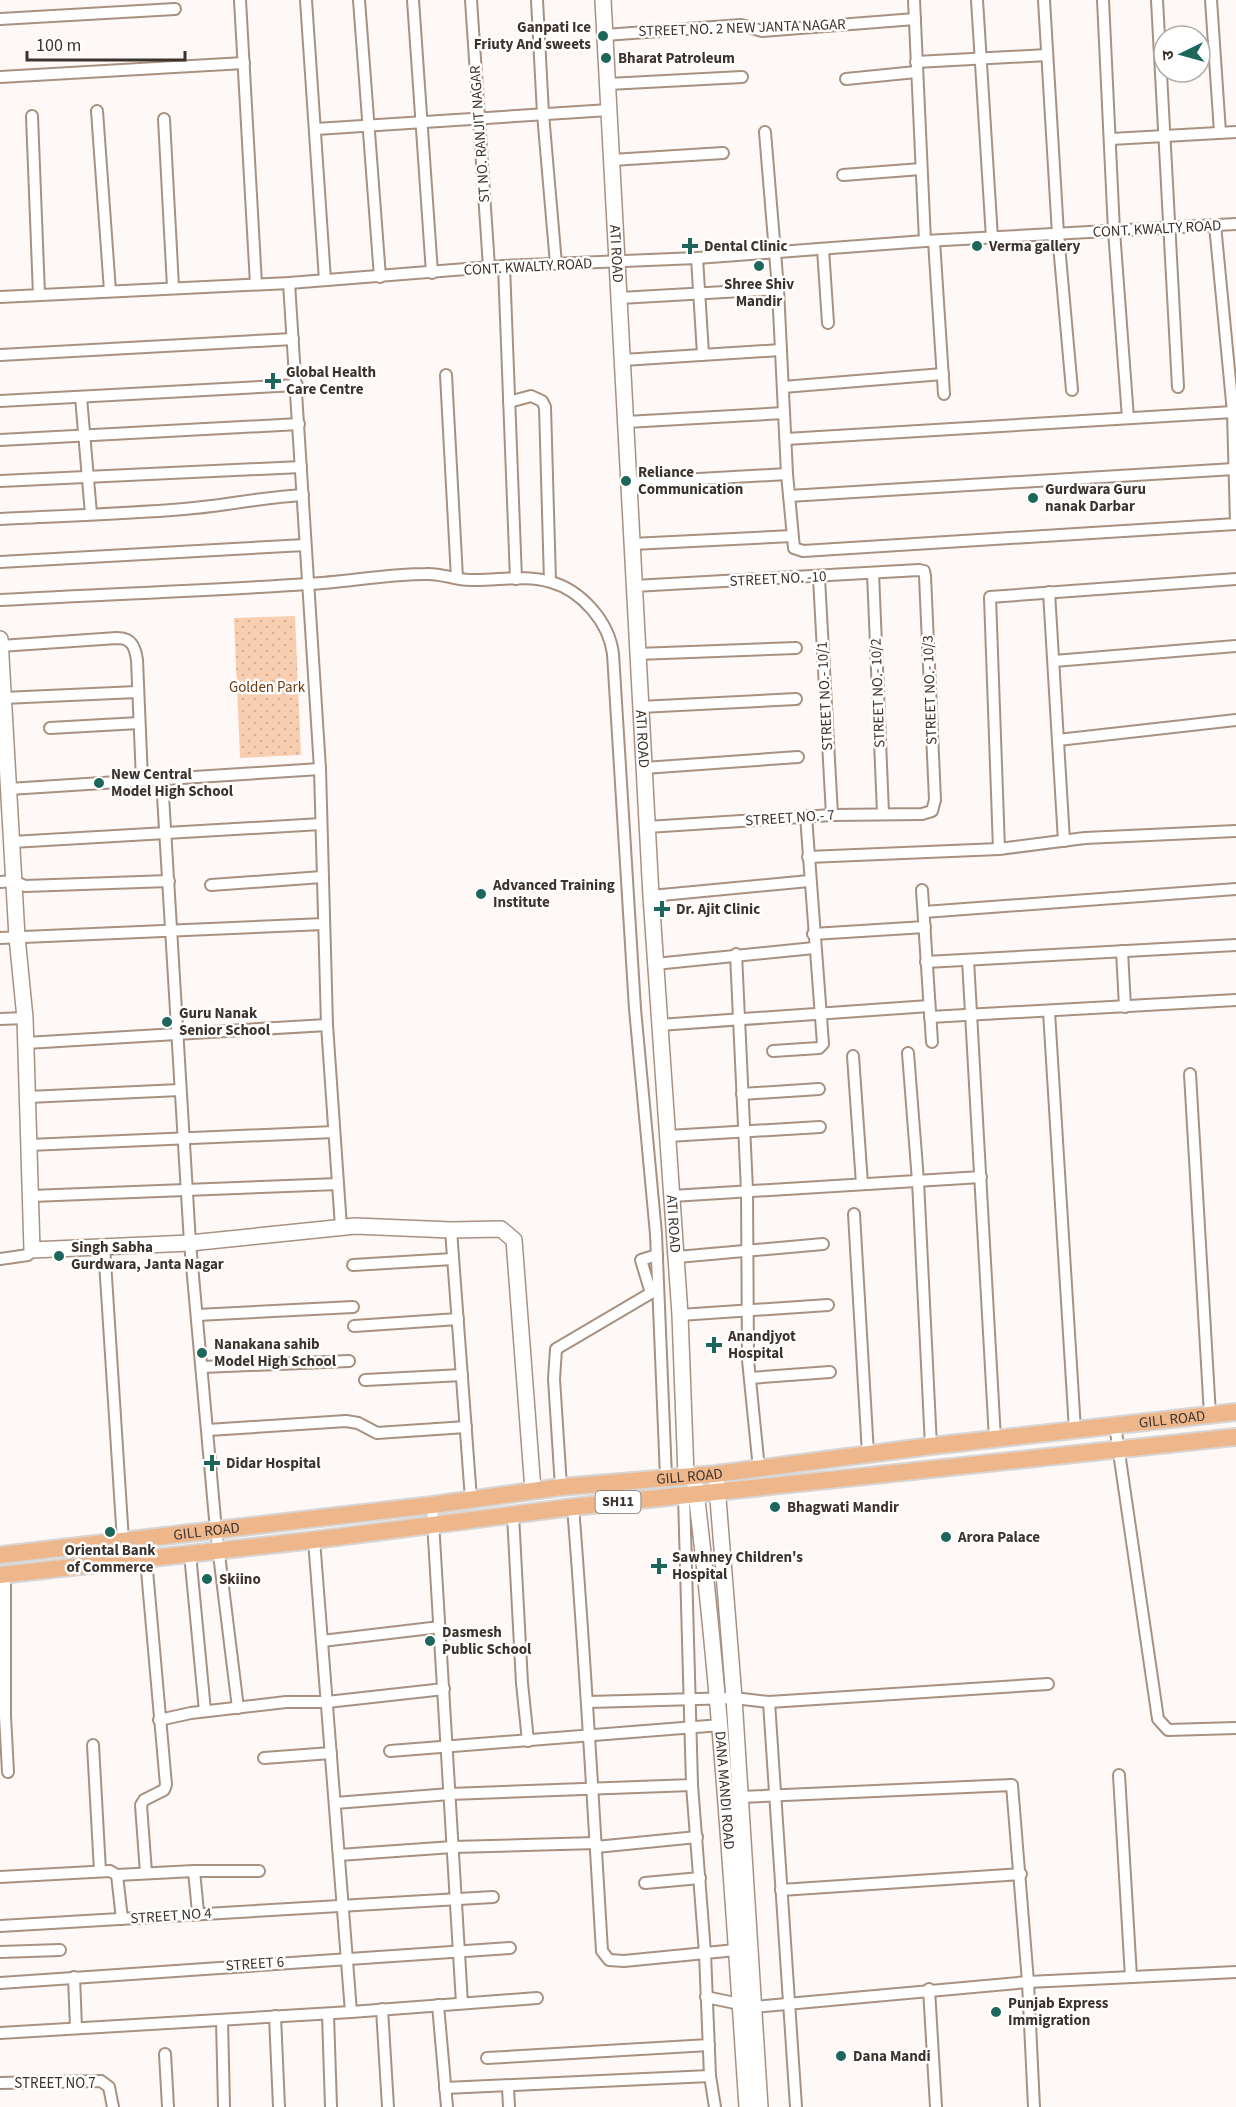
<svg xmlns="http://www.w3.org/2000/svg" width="1236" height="2107" font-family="'Source Sans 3','Noto Sans Devanagari',sans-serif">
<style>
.grass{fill:url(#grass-dots)}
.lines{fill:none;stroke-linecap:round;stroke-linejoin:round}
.street-casing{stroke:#a89181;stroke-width:14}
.secondary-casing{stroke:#a89181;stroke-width:18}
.primary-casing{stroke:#d8d6d5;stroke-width:20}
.street{stroke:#fff;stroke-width:10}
.secondary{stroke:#fff;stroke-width:15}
.primary{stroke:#eeb78b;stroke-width:16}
.poi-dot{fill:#1d665b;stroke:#fff;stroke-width:2}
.labels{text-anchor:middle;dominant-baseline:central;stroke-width:5;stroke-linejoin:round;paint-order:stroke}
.shield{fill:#fff;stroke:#77706c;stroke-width:1.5}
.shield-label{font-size:14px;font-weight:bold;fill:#3d332d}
.poi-label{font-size:15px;font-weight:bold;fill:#3d332d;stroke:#fff;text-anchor:start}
.street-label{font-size:15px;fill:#3d332d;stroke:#fff}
.park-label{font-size:15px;fill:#693a12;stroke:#fff}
</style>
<defs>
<pattern id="grass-dots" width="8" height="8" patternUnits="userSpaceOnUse" patternTransform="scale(1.5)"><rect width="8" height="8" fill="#f8ceb1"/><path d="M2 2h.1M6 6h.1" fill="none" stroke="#d6b199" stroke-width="1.8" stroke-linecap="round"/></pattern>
</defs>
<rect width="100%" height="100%" fill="#fef9f6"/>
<polygon class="grass" points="295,616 301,755 240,758 234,618"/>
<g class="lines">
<g class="street-casing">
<g id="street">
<polyline points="240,0 256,284"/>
<polyline points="306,0 325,280"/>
<polyline points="359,0 380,277"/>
<polyline points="413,0 432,273"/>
<polyline points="471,0 489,267"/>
<polyline points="537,0 543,114 556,264"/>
<polyline points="914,0 925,241"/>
<polyline points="977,0 992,238"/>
<polyline points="1044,0 1058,234 1072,390"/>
<polyline points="1103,0 1114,231 1128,418"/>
<polyline points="1157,0 1178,387"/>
<polyline points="1211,0 1220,132"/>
<polyline points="0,19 175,9"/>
<polyline points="605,35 741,25 762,31 915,19"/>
<polyline points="916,62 1047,55"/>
<polyline points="0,77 244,63"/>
<polyline points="846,79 916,72"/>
<polyline points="608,84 742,77"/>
<polyline points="97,111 110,291"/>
<polyline points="32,116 39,295"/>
<polyline points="164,119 173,287"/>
<polyline points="316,129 609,110"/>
<polyline points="765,132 778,289 787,474 794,548 803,551 1236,524"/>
<polyline points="1111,139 1236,132"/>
<polyline points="612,160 723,153"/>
<polyline points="843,175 921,169"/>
<polyline points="1215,225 1233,412 1236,523"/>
<polyline points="934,241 944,394"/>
<polyline points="823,249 828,323"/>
<polyline points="697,258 703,354"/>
<polyline points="504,266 516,579"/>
<polyline points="289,283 320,769 327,1025 341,1227"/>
<polyline points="0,297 289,283 504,266 697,258 925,241 1236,224"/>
<polyline points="620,298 778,289"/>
<polyline points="0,355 293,339"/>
<polyline points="623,360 781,350"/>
<polyline points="446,375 457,578"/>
<polyline points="783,387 943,374"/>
<polyline points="81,397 91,514"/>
<polyline points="0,401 297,385"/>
<polyline points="509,402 531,396 542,401 545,407 550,581"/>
<polyline points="626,422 784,413"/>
<polyline points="786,439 1233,412"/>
<polyline points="0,440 299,424"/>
<polyline points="0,481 301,467"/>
<polyline points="629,483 787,474"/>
<polyline points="789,496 1234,469"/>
<path d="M0 519C61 516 123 514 184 509 224 506 263 497 303 495"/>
<polyline points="632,544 792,536"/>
<polyline points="0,562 305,545"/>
<polyline points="873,573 883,813"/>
<polyline points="819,578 832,815"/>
<polyline points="634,586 919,570 924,571 925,576 935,800 932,811 922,814 832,815 647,827"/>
<polyline points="1049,592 1064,841"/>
<path d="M0 600C103 594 206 591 308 584 347 582 387 574 426 574 441 573 455 580 470 580 497 581 525 574 551 582 582 591 609 622 613 654L635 1009 656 1234 666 1477"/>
<path d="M0 646 117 638C132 638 135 647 137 660L142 780"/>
<polyline points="637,654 796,648"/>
<polyline points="1054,661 1236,646"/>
<polyline points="3,698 137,692"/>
<polyline points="640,707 796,699"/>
<polyline points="50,728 139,723"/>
<polyline points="1058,740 1236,720"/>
<polyline points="644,768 798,757"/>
<polyline points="162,779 190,1243 216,1530 238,1708"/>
<polyline points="9,789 320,769"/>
<polyline points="12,842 321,824"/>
<polyline points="999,849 990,597 1236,579"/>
<polyline points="808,857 999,849 1085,838 1236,831"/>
<polyline points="0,882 14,881 25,886 169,881"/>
<polyline points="211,885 322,877"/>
<polyline points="922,890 932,1042"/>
<polyline points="651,896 809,881"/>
<polyline points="924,912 1236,889"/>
<polyline points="813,934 925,927"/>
<polyline points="0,938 324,924"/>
<polyline points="1122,951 1125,1007"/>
<polyline points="736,954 747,1190 748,1360 759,1469"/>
<polyline points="968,960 995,1439"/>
<polyline points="926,962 1236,945"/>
<polyline points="655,964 814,948"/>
<polyline points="1049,1012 1075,1430"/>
<polyline points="930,1017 1236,1000"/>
<polyline points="0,1019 25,1018"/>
<polyline points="659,1025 929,1006"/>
<polyline points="26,1043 327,1025"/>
<polyline points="773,1051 819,1048 823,1044 806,816"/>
<polyline points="908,1053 918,1181 931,1446"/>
<polyline points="853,1056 862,1184"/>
<polyline points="1190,1074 1210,1415"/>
<polyline points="742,1094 819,1089"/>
<polyline points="28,1097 180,1090"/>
<polyline points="668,1136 820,1127"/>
<polyline points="29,1145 334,1132"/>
<polyline points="31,1196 338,1184"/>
<polyline points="672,1196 981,1177"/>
<polyline points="854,1214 868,1454"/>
<polyline points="451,1230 471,1499"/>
<polyline points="104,1246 123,1541"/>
<polyline points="677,1257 823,1244"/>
<polyline points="0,1259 28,1255 32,1250"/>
<polyline points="353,1265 453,1259"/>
<polyline points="197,1315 353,1307"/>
<polyline points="680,1315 828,1305"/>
<polyline points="354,1326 458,1319"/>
<polyline points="202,1367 349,1361"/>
<polyline points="750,1378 830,1372"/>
<polyline points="365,1380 462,1375"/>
<polyline points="1115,1425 1158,1719 1168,1730 1236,1728"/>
<polyline points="208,1430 346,1421 358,1423 377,1433 466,1427"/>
<polyline points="561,1487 554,1379 556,1349 651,1293 641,1260 657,1255"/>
<polyline points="432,1505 462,2003"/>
<path d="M573 1507C585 1655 593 1802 602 1951L609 1960 624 1961 736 1950"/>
<polyline points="513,1515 522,1683 528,1741"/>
<polyline points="314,1540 351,2012"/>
<polyline points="190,1554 205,1711"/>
<polyline points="5,1575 5,1716 8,1772"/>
<polyline points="322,1641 440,1627"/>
<polyline points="589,1702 734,1698 769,1702 1048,1684"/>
<polyline points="769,1702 796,2107"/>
<polyline points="159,1720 191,1713 286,1702 327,1702 444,1689"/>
<polyline points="93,1745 100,1871"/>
<polyline points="390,1751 721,1725"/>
<polyline points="264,1758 331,1753"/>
<polyline points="1119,1775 1131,1977"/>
<polyline points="692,1785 705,1953 710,2076 715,2107"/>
<polyline points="741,1797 1012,1785 1028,1982 1236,1972"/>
<polyline points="335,1803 450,1794 692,1785 684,1495"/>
<polyline points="339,1855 453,1847 596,1843 596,1847 697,1837"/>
<polyline points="194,1871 259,1871"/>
<polyline points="146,1873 141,1805 144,1800 164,1790 166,1785 146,1559"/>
<polyline points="117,1875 194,1871 198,1912"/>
<polyline points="0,1877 110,1871 117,1875 122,1919"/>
<polyline points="645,1883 700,1878"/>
<polyline points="781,1890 1021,1874"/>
<polyline points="0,1926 493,1897"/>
<polyline points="0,1952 60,1950"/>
<polyline points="74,1977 76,2028"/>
<polyline points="0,1983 510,1948"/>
<polyline points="929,1989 936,2107"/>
<polyline points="706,1997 754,2007 1028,1982 1034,2107"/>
<polyline points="438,2005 447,2107"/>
<polyline points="382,2009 388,2107"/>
<polyline points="328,2014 331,2107"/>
<polyline points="275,2016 279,2107"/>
<polyline points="222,2020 224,2107"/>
<polyline points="0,2033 351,2012 537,1998"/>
<polyline points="165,2054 168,2107"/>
<polyline points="487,2058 709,2045"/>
<polyline points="0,2083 101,2081 109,2087 113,2107"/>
<polyline points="508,2087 509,2107"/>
<polyline points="445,2088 710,2076"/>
</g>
</g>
<g class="secondary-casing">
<g id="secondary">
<path id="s1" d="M603 0 651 896 680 1315 686 1475"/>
<polyline points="0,639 17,937 25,1018 32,1250 190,1243 355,1226 451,1230 501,1229 514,1240 533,1490"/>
<polyline points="716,1474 734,1698 760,2107"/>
<path id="s2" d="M694 1476C720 1685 733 1896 747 2107"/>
</g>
</g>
<g class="primary-casing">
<g id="primary">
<path id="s3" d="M0 1555 432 1505 561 1487 716 1474 931 1446 1236 1412"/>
<polyline points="0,1575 314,1540 573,1507 1236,1437"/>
</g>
</g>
<use href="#street" class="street"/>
<use href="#secondary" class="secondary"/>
<use href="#primary" class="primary"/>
</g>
<g class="poi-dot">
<circle cx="603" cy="36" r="6"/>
<circle cx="606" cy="58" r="6"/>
<path d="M687 237h6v6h6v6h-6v6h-6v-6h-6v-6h6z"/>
<circle cx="977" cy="246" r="6"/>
<circle cx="759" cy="266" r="6"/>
<path d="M270 372h6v6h6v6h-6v6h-6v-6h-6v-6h6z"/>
<circle cx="626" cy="481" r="6"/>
<circle cx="1033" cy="498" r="6"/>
<circle cx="99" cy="783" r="6"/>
<circle cx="481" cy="894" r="6"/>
<path d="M659 900h6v6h6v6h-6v6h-6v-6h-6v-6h6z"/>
<circle cx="167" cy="1022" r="6"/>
<circle cx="59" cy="1256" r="6"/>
<path d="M711 1336h6v6h6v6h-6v6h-6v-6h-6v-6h6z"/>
<circle cx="202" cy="1353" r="6"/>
<path d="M209 1454h6v6h6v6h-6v6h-6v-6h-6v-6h6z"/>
<circle cx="775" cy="1507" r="6"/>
<circle cx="110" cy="1532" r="6"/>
<circle cx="946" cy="1537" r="6"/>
<path d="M656 1557h6v6h6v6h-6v6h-6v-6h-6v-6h6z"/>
<circle cx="207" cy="1579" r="6"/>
<circle cx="430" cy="1641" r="6"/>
<circle cx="996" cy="2012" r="6"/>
<circle cx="841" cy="2056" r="6"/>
</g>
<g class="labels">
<rect class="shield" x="595.5" y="1491" width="45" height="22" rx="4.5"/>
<g class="shield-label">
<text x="618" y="1502">SH11</text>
</g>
<g class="poi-label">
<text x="591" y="27" text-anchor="end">Ganpati Ice<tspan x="591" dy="17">Friuty And sweets</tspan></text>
<text x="618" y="58">Bharat Patroleum</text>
<text x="704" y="246">Dental Clinic</text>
<text x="989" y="246">Verma gallery</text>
<text x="759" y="284" text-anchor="middle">Shree Shiv<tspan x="759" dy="17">Mandir</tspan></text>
<text x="286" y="372">Global Health<tspan x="286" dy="17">Care Centre</tspan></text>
<text x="638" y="472">Reliance<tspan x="638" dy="17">Communication</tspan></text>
<text x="1045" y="489">Gurdwara Guru<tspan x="1045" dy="17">nanak Darbar</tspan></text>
<text x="111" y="774">New Central<tspan x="111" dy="17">Model High School</tspan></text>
<text x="493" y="885">Advanced Training<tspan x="493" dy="17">Institute</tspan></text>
<text x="676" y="909">Dr. Ajit Clinic</text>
<text x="179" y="1013">Guru Nanak<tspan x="179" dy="17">Senior School</tspan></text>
<text x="71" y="1247">Singh Sabha<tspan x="71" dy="17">Gurdwara, Janta Nagar</tspan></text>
<text x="728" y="1336">Anandjyot<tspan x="728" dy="17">Hospital</tspan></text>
<text x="214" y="1344">Nanakana sahib<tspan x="214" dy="17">Model High School</tspan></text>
<text x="226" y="1463">Didar Hospital</text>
<text x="787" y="1507">Bhagwati Mandir</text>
<text x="958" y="1537">Arora Palace</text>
<text x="110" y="1550" text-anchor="middle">Oriental Bank<tspan x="110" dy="17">of Commerce</tspan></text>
<text x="672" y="1557">Sawhney Children's<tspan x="672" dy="17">Hospital</tspan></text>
<text x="219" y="1579">Skiino</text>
<text x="442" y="1632">Dasmesh<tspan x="442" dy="17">Public School</tspan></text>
<text x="1008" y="2003">Punjab Express<tspan x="1008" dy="17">Immigration</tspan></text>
<text x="853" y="2056">Dana Mandi</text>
</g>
<g class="street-label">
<text transform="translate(742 28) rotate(-2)">STREET NO. 2 NEW JANTA NAGAR</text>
<text transform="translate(480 134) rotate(-94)">ST NO. RANJIT NAGAR</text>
<text transform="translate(1157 229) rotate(-3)">CONT. KWALTY ROAD</text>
<text stroke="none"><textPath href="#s1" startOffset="254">ATI ROAD</textPath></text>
<text transform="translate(528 267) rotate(-3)">CONT. KWALTY ROAD</text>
<text transform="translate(778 579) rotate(-3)">STREET NO. -10</text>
<text transform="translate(930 690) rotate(-92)">STREET NO.- 10/3</text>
<text transform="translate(878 693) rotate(-92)">STREET NO.- 10/2</text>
<text transform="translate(825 696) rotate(-93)">STREET NO.- 10/1</text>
<text stroke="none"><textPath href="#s1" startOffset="740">ATI ROAD</textPath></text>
<text transform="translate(790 818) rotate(-4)">STREET NO.- 7</text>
<text stroke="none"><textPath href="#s1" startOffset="1226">ATI ROAD</textPath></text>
<text stroke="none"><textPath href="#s3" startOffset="1180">GILL ROAD</textPath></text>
<text stroke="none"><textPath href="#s3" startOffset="694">GILL ROAD</textPath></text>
<text stroke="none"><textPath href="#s3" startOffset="208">GILL ROAD</textPath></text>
<text stroke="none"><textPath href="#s2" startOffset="316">DANA MANDI ROAD</textPath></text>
<text transform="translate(171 1916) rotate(-4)">STREET NO 4</text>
<text transform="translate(255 1964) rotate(-4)">STREET 6</text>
<text x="55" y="2083">STREET NO 7</text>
</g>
<g class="park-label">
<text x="267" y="687">Golden Park</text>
</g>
</g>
<g transform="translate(1182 54) rotate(265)"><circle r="28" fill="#ffffff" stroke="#b1adab" stroke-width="1.5"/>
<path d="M0-4.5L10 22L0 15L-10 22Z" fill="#1d665b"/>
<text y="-9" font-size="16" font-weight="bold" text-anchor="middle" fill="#3d332d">उ</text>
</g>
<path d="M27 51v9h158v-9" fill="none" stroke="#3d332d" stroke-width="3"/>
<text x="36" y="51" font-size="18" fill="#3d332d" stroke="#ffffff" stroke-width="4.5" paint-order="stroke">100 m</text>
</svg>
